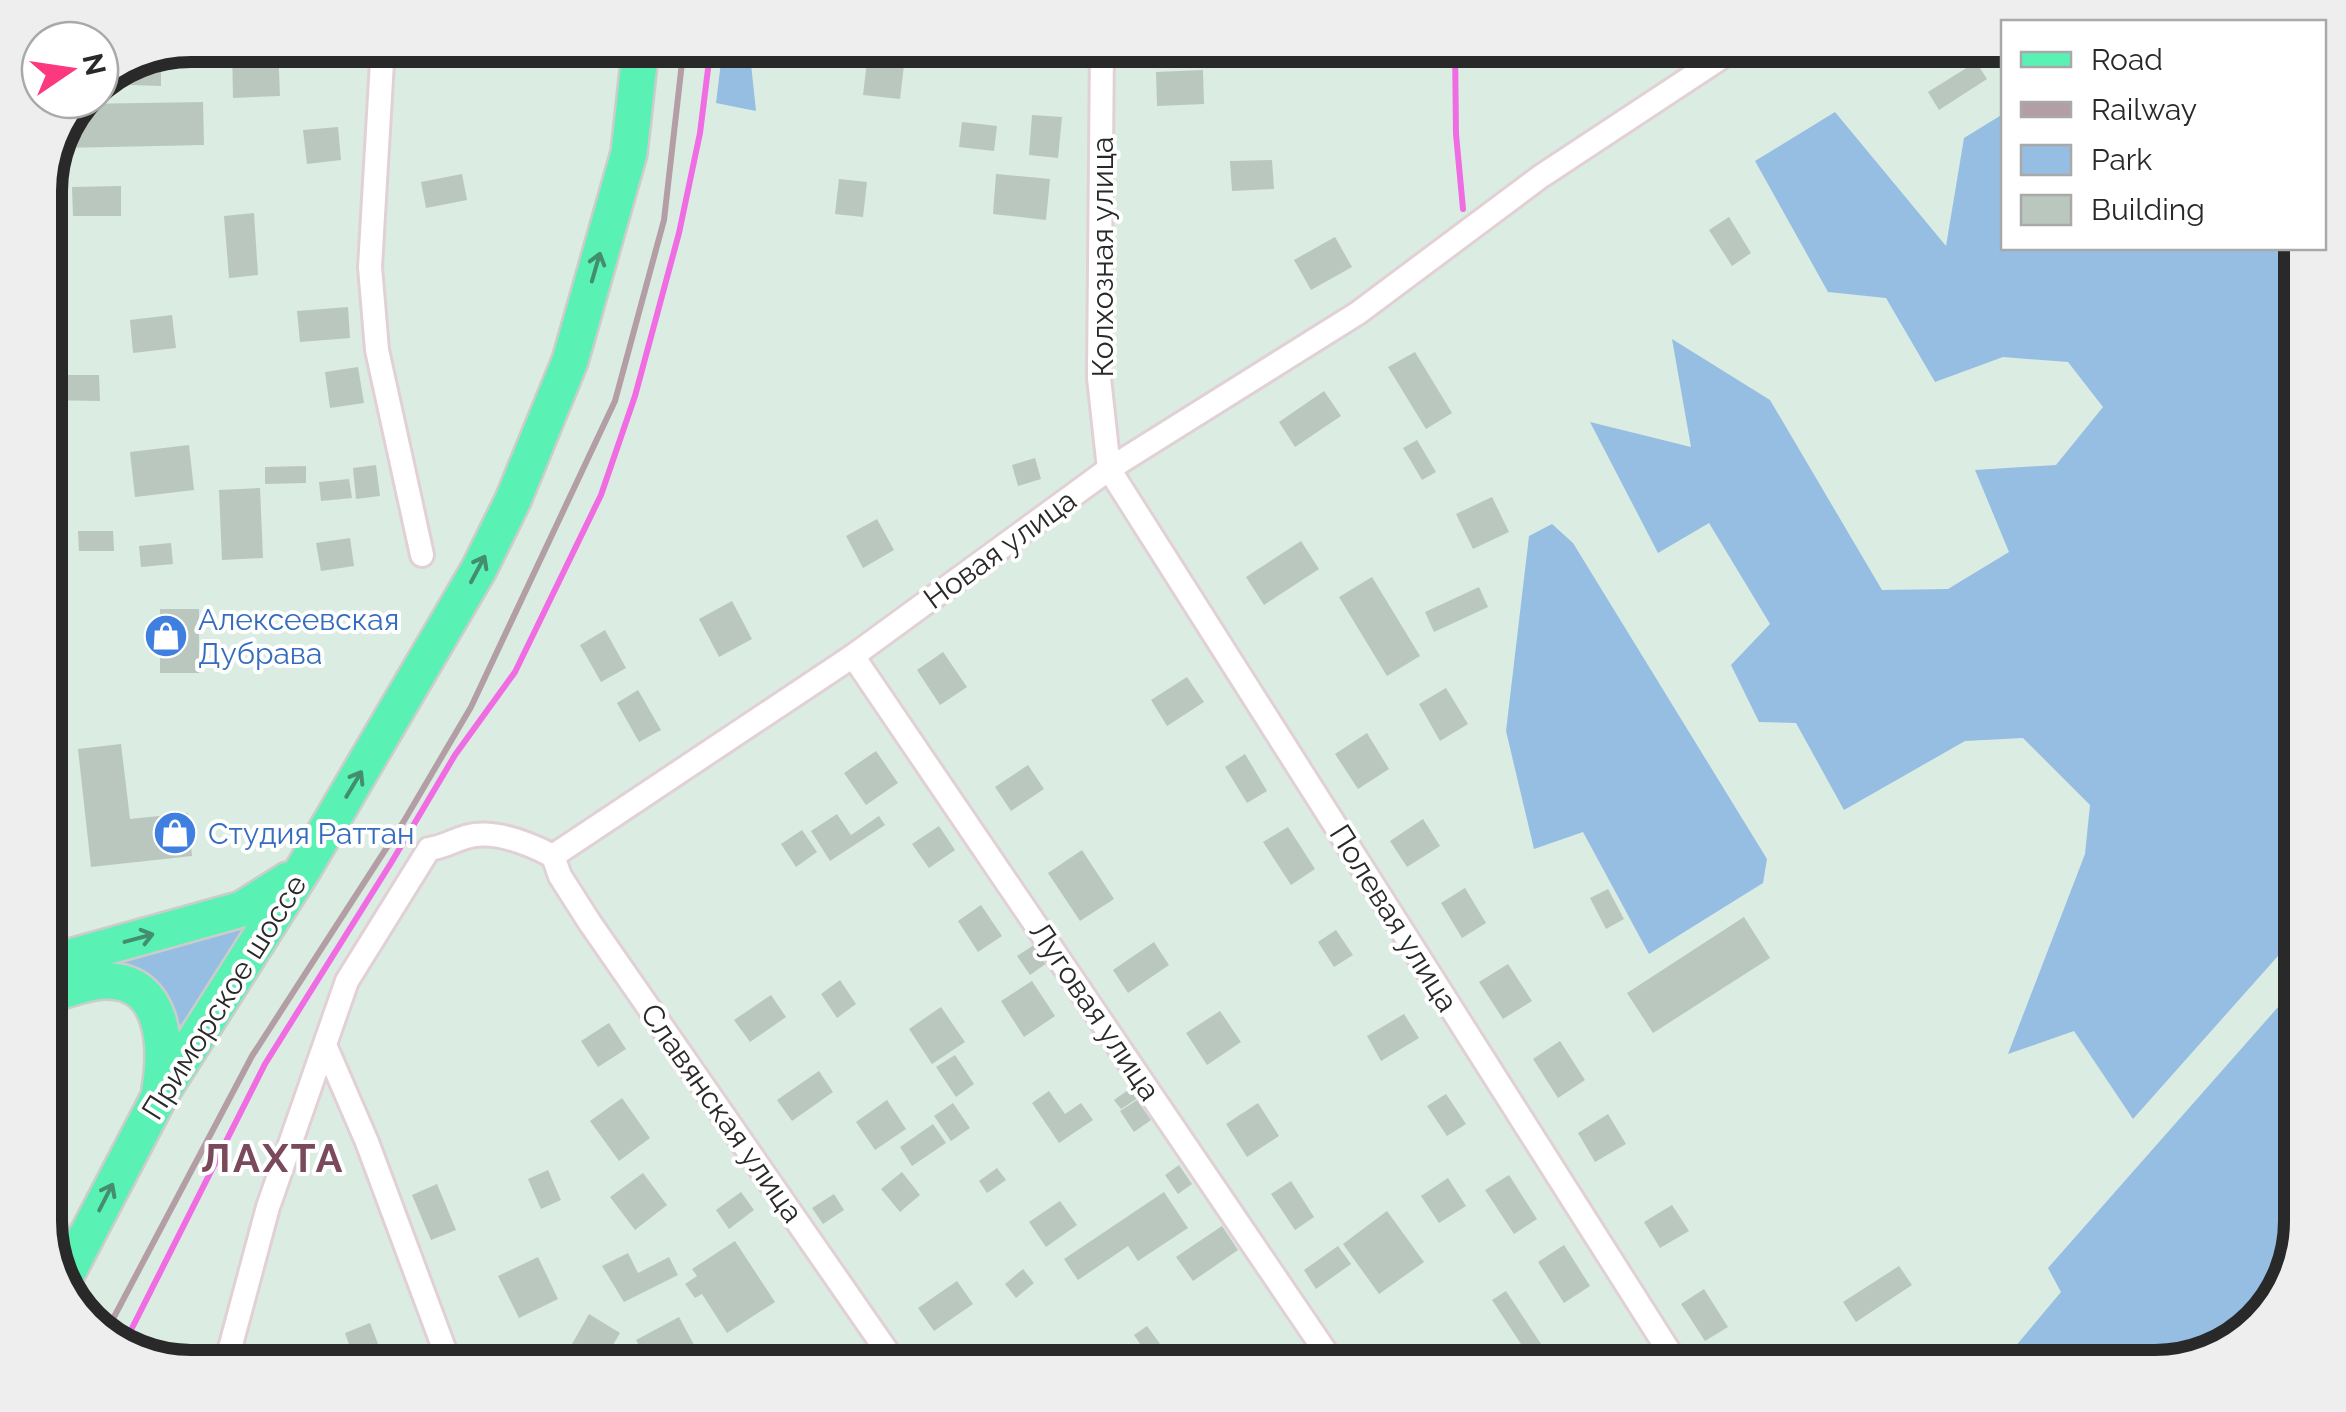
<svg xmlns="http://www.w3.org/2000/svg" width="2346" height="1412" font-family="Raleway,sans-serif">
<style>
.green{fill:#96bee3}
.lines{fill:none;stroke-linecap:round;stroke-linejoin:round}
.stream{stroke:#f06ce3;stroke-width:6}
.building{fill:#bac7bf}
.street-casing{stroke:#e2d0d7;stroke-width:28}
.primary-casing{stroke:#ccc;stroke-width:40}
.street{stroke:#fff;stroke-width:22}
.primary{stroke:#5af2b4;stroke-width:35}
.rail{stroke:#b49ea5;stroke-width:6}
.oneway{stroke:#428e6e}
.labels{text-anchor:middle;dominant-baseline:central;stroke-width:8;stroke-linejoin:round;paint-order:stroke}
.street-label{font-size:30px;fill:#292929;stroke:#fff}
.shop-label{font-size:30px;fill:#366cbe;stroke:#fff;text-anchor:start}
.district-label{font-size:40px;font-weight:bold;letter-spacing:2.5px;fill:#7a495b;stroke:#fff}
.rim{fill:none;stroke:#292929;stroke-width:12}
</style>
<rect width="100%" height="100%" fill="#dbece2"/>
<g class="green">
<polygon points="723,45 749,45 756,111 716,103"/>
<polygon points="1835,112 1946,246 1964,138 2003,114 2004,248 2301,248 2301,519 2283,530 2301,561 2301,930 2133,1119 2074,1031 2008,1054 2085,854 2090,805 2023,738 1965,741 1844,810 1796,723 1759,722 1731,665 1770,624 1709,523 1658,553 1590,422 1691,447 1672,339 1770,400 1882,590 1948,589 2009,552 1975,470 2056,465 2103,407 2068,362 2003,357 1935,382 1886,298 1828,292 1755,161"/>
<polygon points="1552,524 1573,543 1767,859 1763,883 1649,954 1583,832 1534,849 1506,731 1529,536"/>
<polygon points="254,923 180,1026 78,966"/>
<polygon points="2301,981 2301,1221 2281,1294 2228,1347 2155,1367 1998,1367 2061,1292 2048,1268"/>
</g>
<g class="lines">
<g class="stream">
<polyline points="1455,45 1456,134 1463,209"/>
<polyline points="122,1348 265,1064 391,863 455,755 515,672 601,495 635,396 679,233 700,133 711,45"/>
</g>
</g>
<g class="building">
<polygon points="232,45 278,45 280,96 233,98"/>
<polygon points="867,61 904,65 900,99 863,95"/>
<polygon points="1976,62 1987,79 1939,110 1928,92"/>
<polygon points="145,64 161,64 161,86 130,85 130,70"/>
<polygon points="1203,70 1204,104 1157,106 1156,72"/>
<polygon points="203,102 204,145 61,148 81,104"/>
<polygon points="1032,115 1062,117 1058,158 1029,155"/>
<polygon points="962,122 997,126 994,151 959,147"/>
<polygon points="338,127 341,160 307,164 303,130"/>
<polygon points="1272,160 1274,189 1232,191 1230,161"/>
<polygon points="462,174 467,200 426,208 421,182"/>
<polygon points="996,174 1050,179 1046,220 993,214"/>
<polygon points="839,179 867,182 863,217 835,214"/>
<polygon points="121,186 121,216 73,216 72,187"/>
<polygon points="45,212 51,212 52,277 45,277"/>
<polygon points="254,213 258,275 229,278 224,216"/>
<polygon points="1729,217 1751,253 1732,266 1709,230"/>
<polygon points="1335,237 1352,267 1311,290 1294,260"/>
<polygon points="348,307 350,338 300,342 297,311"/>
<polygon points="172,315 176,348 133,353 130,320"/>
<polygon points="1415,352 1452,413 1426,429 1388,367"/>
<polygon points="358,367 364,403 330,408 325,372"/>
<polygon points="45,375 99,375 100,401 45,400"/>
<polygon points="1324,391 1341,416 1295,447 1279,422"/>
<polygon points="1417,440 1436,472 1422,480 1403,448"/>
<polygon points="189,445 194,490 135,497 130,452"/>
<polygon points="1035,458 1041,479 1018,486 1012,465"/>
<polygon points="376,465 380,496 356,499 353,468"/>
<polygon points="306,466 306,483 265,484 265,467"/>
<polygon points="349,479 352,498 321,501 319,482"/>
<polygon points="260,488 263,558 222,560 219,490"/>
<polygon points="1492,497 1509,532 1473,549 1456,514"/>
<polygon points="877,519 894,550 863,568 846,536"/>
<polygon points="78,531 113,531 114,551 79,551"/>
<polygon points="350,538 354,566 321,571 316,543"/>
<polygon points="1301,541 1319,569 1264,605 1246,577"/>
<polygon points="171,543 173,564 141,567 139,546"/>
<polygon points="1372,577 1420,656 1387,676 1339,597"/>
<polygon points="1479,587 1488,607 1434,632 1425,612"/>
<polygon points="732,601 752,639 719,657 699,619"/>
<rect x="160" y="609" width="39" height="64"/>
<polygon points="605,630 626,668 601,682 580,645"/>
<polygon points="943,652 967,687 940,705 917,670"/>
<polygon points="1187,677 1204,702 1167,726 1151,700"/>
<polygon points="1446,688 1468,724 1440,741 1419,704"/>
<polygon points="638,690 661,730 639,742 617,703"/>
<polygon points="1367,733 1389,769 1358,789 1335,754"/>
<polygon points="121,744 130,819 188,813 192,856 91,867 78,749"/>
<polygon points="876,751 898,783 866,805 844,773"/>
<polygon points="1245,754 1267,791 1247,803 1225,767"/>
<polygon points="1028,765 1044,789 1011,811 995,787"/>
<polygon points="837,814 851,835 879,816 885,825 830,861 811,831"/>
<polygon points="1423,819 1440,846 1407,867 1390,841"/>
<polygon points="939,826 955,850 929,868 912,844"/>
<polygon points="1288,827 1315,869 1291,885 1263,842"/>
<polygon points="802,830 817,852 796,867 781,844"/>
<polygon points="1082,850 1114,899 1080,921 1048,873"/>
<polygon points="1465,888 1486,923 1462,938 1441,903"/>
<polygon points="1608,889 1624,919 1606,929 1590,898"/>
<polygon points="981,905 1002,936 978,952 958,921"/>
<polygon points="1744,917 1770,958 1653,1033 1627,993"/>
<polygon points="1336,930 1353,955 1334,967 1318,942"/>
<polygon points="1154,942 1169,965 1128,993 1113,970"/>
<polygon points="1034,945 1047,963 1030,975 1017,956"/>
<polygon points="1508,964 1532,1001 1503,1019 1479,982"/>
<polygon points="840,980 856,1004 837,1018 821,994"/>
<polygon points="1032,981 1055,1016 1024,1037 1001,1001"/>
<polygon points="771,995 786,1017 750,1042 734,1020"/>
<polygon points="941,1007 965,1042 932,1064 909,1029"/>
<polygon points="1220,1011 1241,1042 1207,1065 1186,1033"/>
<polygon points="1404,1014 1419,1038 1381,1061 1367,1036"/>
<polygon points="609,1023 626,1049 598,1067 581,1041"/>
<polygon points="1560,1041 1585,1080 1558,1098 1533,1059"/>
<polygon points="955,1055 974,1084 956,1097 936,1067"/>
<polygon points="819,1071 833,1092 792,1121 777,1100"/>
<polygon points="1131,1088 1138,1098 1121,1109 1114,1100"/>
<polygon points="1049,1091 1065,1114 1081,1103 1093,1120 1059,1143 1032,1103"/>
<polygon points="1446,1094 1466,1124 1447,1136 1427,1106"/>
<polygon points="622,1098 650,1138 619,1161 590,1121"/>
<polygon points="887,1100 906,1129 875,1150 856,1122"/>
<polygon points="1137,1100 1151,1120 1134,1132 1120,1111"/>
<polygon points="953,1103 970,1128 951,1141 934,1116"/>
<polygon points="1258,1103 1279,1136 1247,1157 1226,1124"/>
<polygon points="1608,1114 1626,1144 1595,1162 1578,1133"/>
<polygon points="933,1124 946,1143 912,1166 900,1147"/>
<polygon points="1179,1165 1192,1184 1178,1194 1165,1175"/>
<polygon points="997,1168 1006,1180 987,1193 979,1181"/>
<polygon points="548,1170 561,1200 541,1209 528,1179"/>
<polygon points="902,1172 920,1195 900,1212 881,1189"/>
<polygon points="643,1173 667,1205 635,1230 610,1197"/>
<polygon points="1509,1175 1537,1219 1514,1234 1485,1190"/>
<polygon points="1448,1178 1466,1206 1439,1223 1421,1196"/>
<polygon points="1291,1181 1314,1217 1295,1230 1271,1194"/>
<polygon points="437,1184 456,1230 431,1240 412,1195"/>
<polygon points="741,1192 754,1210 729,1229 716,1210"/>
<polygon points="1164,1192 1188,1228 1138,1261 1128,1246 1078,1280 1064,1259"/>
<polygon points="834,1194 844,1210 823,1224 812,1208"/>
<polygon points="1060,1201 1077,1225 1046,1247 1029,1222"/>
<polygon points="1672,1205 1689,1231 1660,1248 1644,1222"/>
<polygon points="1387,1211 1424,1262 1379,1294 1343,1244"/>
<polygon points="1222,1226 1238,1250 1193,1281 1176,1257"/>
<polygon points="735,1241 775,1302 727,1333 702,1294 695,1298 685,1284 697,1276 692,1269"/>
<polygon points="1564,1245 1590,1286 1564,1303 1538,1262"/>
<polygon points="1338,1246 1351,1264 1316,1289 1304,1270"/>
<polygon points="628,1253 638,1273 669,1257 678,1275 624,1302 602,1266"/>
<polygon points="538,1257 558,1299 519,1318 498,1276"/>
<polygon points="1899,1266 1912,1285 1856,1322 1843,1302"/>
<polygon points="1023,1269 1034,1283 1016,1298 1005,1284"/>
<polygon points="957,1281 973,1304 934,1331 918,1308"/>
<polygon points="1704,1289 1728,1327 1705,1341 1681,1304"/>
<polygon points="1506,1291 1547,1353 1533,1362 1492,1300"/>
<polygon points="589,1314 620,1333 600,1367 590,1367 567,1353"/>
<polygon points="679,1317 700,1356 680,1367 651,1367 636,1340"/>
<polygon points="370,1323 387,1367 357,1367 345,1333"/>
<polygon points="1147,1326 1163,1348 1149,1357 1134,1335"/>
<polygon points="1619,1344 1632,1367 1601,1367 1596,1358"/>
<polygon points="801,1348 814,1367 783,1367 780,1363"/>
<polygon points="298,1349 305,1367 286,1367 281,1356"/>
</g>
<g class="lines">
<g class="street-casing">
<g id="street">
<polyline points="383,45 370,267 377,350 422,555"/>
<polyline points="1102,45 1099,378 1109,469 1679,1367"/>
<polyline points="853,656 1336,1367"/>
<polyline points="553,856 560,876 590,923 898,1367"/>
<polyline points="325,1045 367,1142 451,1367"/>
<path d="M225 1367 268 1207 347 981 429 849C446 847 458 837 475 835 501 832 530 844 553 856L853 656 1109 469 1358 313 1540 177 1740 45"/>
</g>
</g>
<g class="primary-casing">
<g id="primary">
<polyline points="45,964 242,909 288,880"/>
<path d="M45 996C64 991 86 981 106 981 165 980 167 1047 160 1089"/>
<polyline points="62,1283 160,1095 304,868 479,569 513,500 570,361 629,153 641,45"/>
</g>
</g>
<use href="#street" class="street"/>
<use href="#primary" class="primary"/>
<polyline class="rail" points="105,1334 252,1056 404,821 471,707 615,401 664,220 684,45"/>
</g>
<defs><path id="oneway-shaft" d="M-6 0H5M1.5-3L5.5 0L1.5 3" fill="none" stroke-width="1.6" stroke-linecap="round" stroke-linejoin="round" transform="scale(2.5)"/></defs>
<g class="oneway">
<use href="#oneway-shaft" transform="translate(596 267) rotate(-74)"/>
<use href="#oneway-shaft" transform="translate(478 569) rotate(-62)"/>
<use href="#oneway-shaft" transform="translate(354 784) rotate(-59)"/>
<use href="#oneway-shaft" transform="translate(139 938) rotate(-15)"/>
<use href="#oneway-shaft" transform="translate(106 1197) rotate(-63)"/>
</g>
<defs>
<g id="shop-disc" transform="scale(2.25)"><circle r="9.5" fill="#3f7fe0" stroke="#fff"/><path d="M-5-2.5h2.3a2.7 3.5 0 0 1 5.4 0H5L5.5 6h-11ZM-1.5-2.5h3a1.5 2.3 0 0 0-3 0Z" fill="#fff"/></g>
</defs>
<g fill-rule="evenodd">
<use href="#shop-disc" x="166" y="636"/>
<use href="#shop-disc" x="175" y="833"/>
</g>
<g class="labels">
<g class="street-label">
<text transform="translate(1102 257) rotate(-90)">Колхозная улица</text>
<text transform="translate(1000 549) rotate(-36)">Новая улица</text>
<text transform="translate(1394 918) rotate(58)">Полевая улица</text>
<text transform="translate(224 997) rotate(-58)">Приморское шоссе</text>
<text transform="translate(1095 1011) rotate(56)">Луговая улица</text>
<text transform="translate(722 1113) rotate(55)">Славянская улица</text>
</g>
<g class="shop-label">
<text x="198" y="619">Алексеевская<tspan x="198" dy="34">Дубрава</tspan></text>
<text x="208" y="833">Студия Раттан</text>
</g>
<g class="district-label">
<text x="273" y="1157">ЛАХТА</text>
</g>
</g>
<path d="M0 0H2346V1412H0ZM191 62H2155A129 129 0 0 1 2284 191V1221A129 129 0 0 1 2155 1350H191A129 129 0 0 1 62 1221V191A129 129 0 0 1 191 62Z" fill="#eee" fill-rule="evenodd"/>
<path class="rim" d="M191 62H2155A129 129 0 0 1 2284 191V1221A129 129 0 0 1 2155 1350H191A129 129 0 0 1 62 1221V191A129 129 0 0 1 191 62Z"/>
<rect x="2001" y="20" width="325" height="230" fill="#ffffff" stroke="#a9a9a9" stroke-width="2.5"/>
<rect x="2021" y="52" width="50" height="15" fill="#5af2b4" stroke="#a9a9a9" stroke-width="2.5"/>
<text x="2091" y="70" font-size="30" fill="#292929">Road</text>
<rect x="2021" y="102" width="50" height="15" fill="#b49ea5" stroke="#a9a9a9" stroke-width="2.5"/>
<text x="2091" y="120" font-size="30" fill="#292929">Railway</text>
<rect x="2021" y="145" width="50" height="30" fill="#96bee3" stroke="#a9a9a9" stroke-width="2.5"/>
<text x="2091" y="170" font-size="30" fill="#292929">Park</text>
<rect x="2021" y="195" width="50" height="30" fill="#bac7bf" stroke="#a9a9a9" stroke-width="2.5"/>
<text x="2091" y="220" font-size="30" fill="#292929">Building</text>
<g transform="translate(70 70) rotate(77)"><circle r="48" fill="#ffffff" stroke="#a9a9a9" stroke-width="2.5"/>
<path d="M0-8L18 38L0 25L-18 38Z" fill="#fc387e"/>
<text y="-15" font-size="28" font-weight="bold" text-anchor="middle" fill="#292929">N</text>
</g>
</svg>
